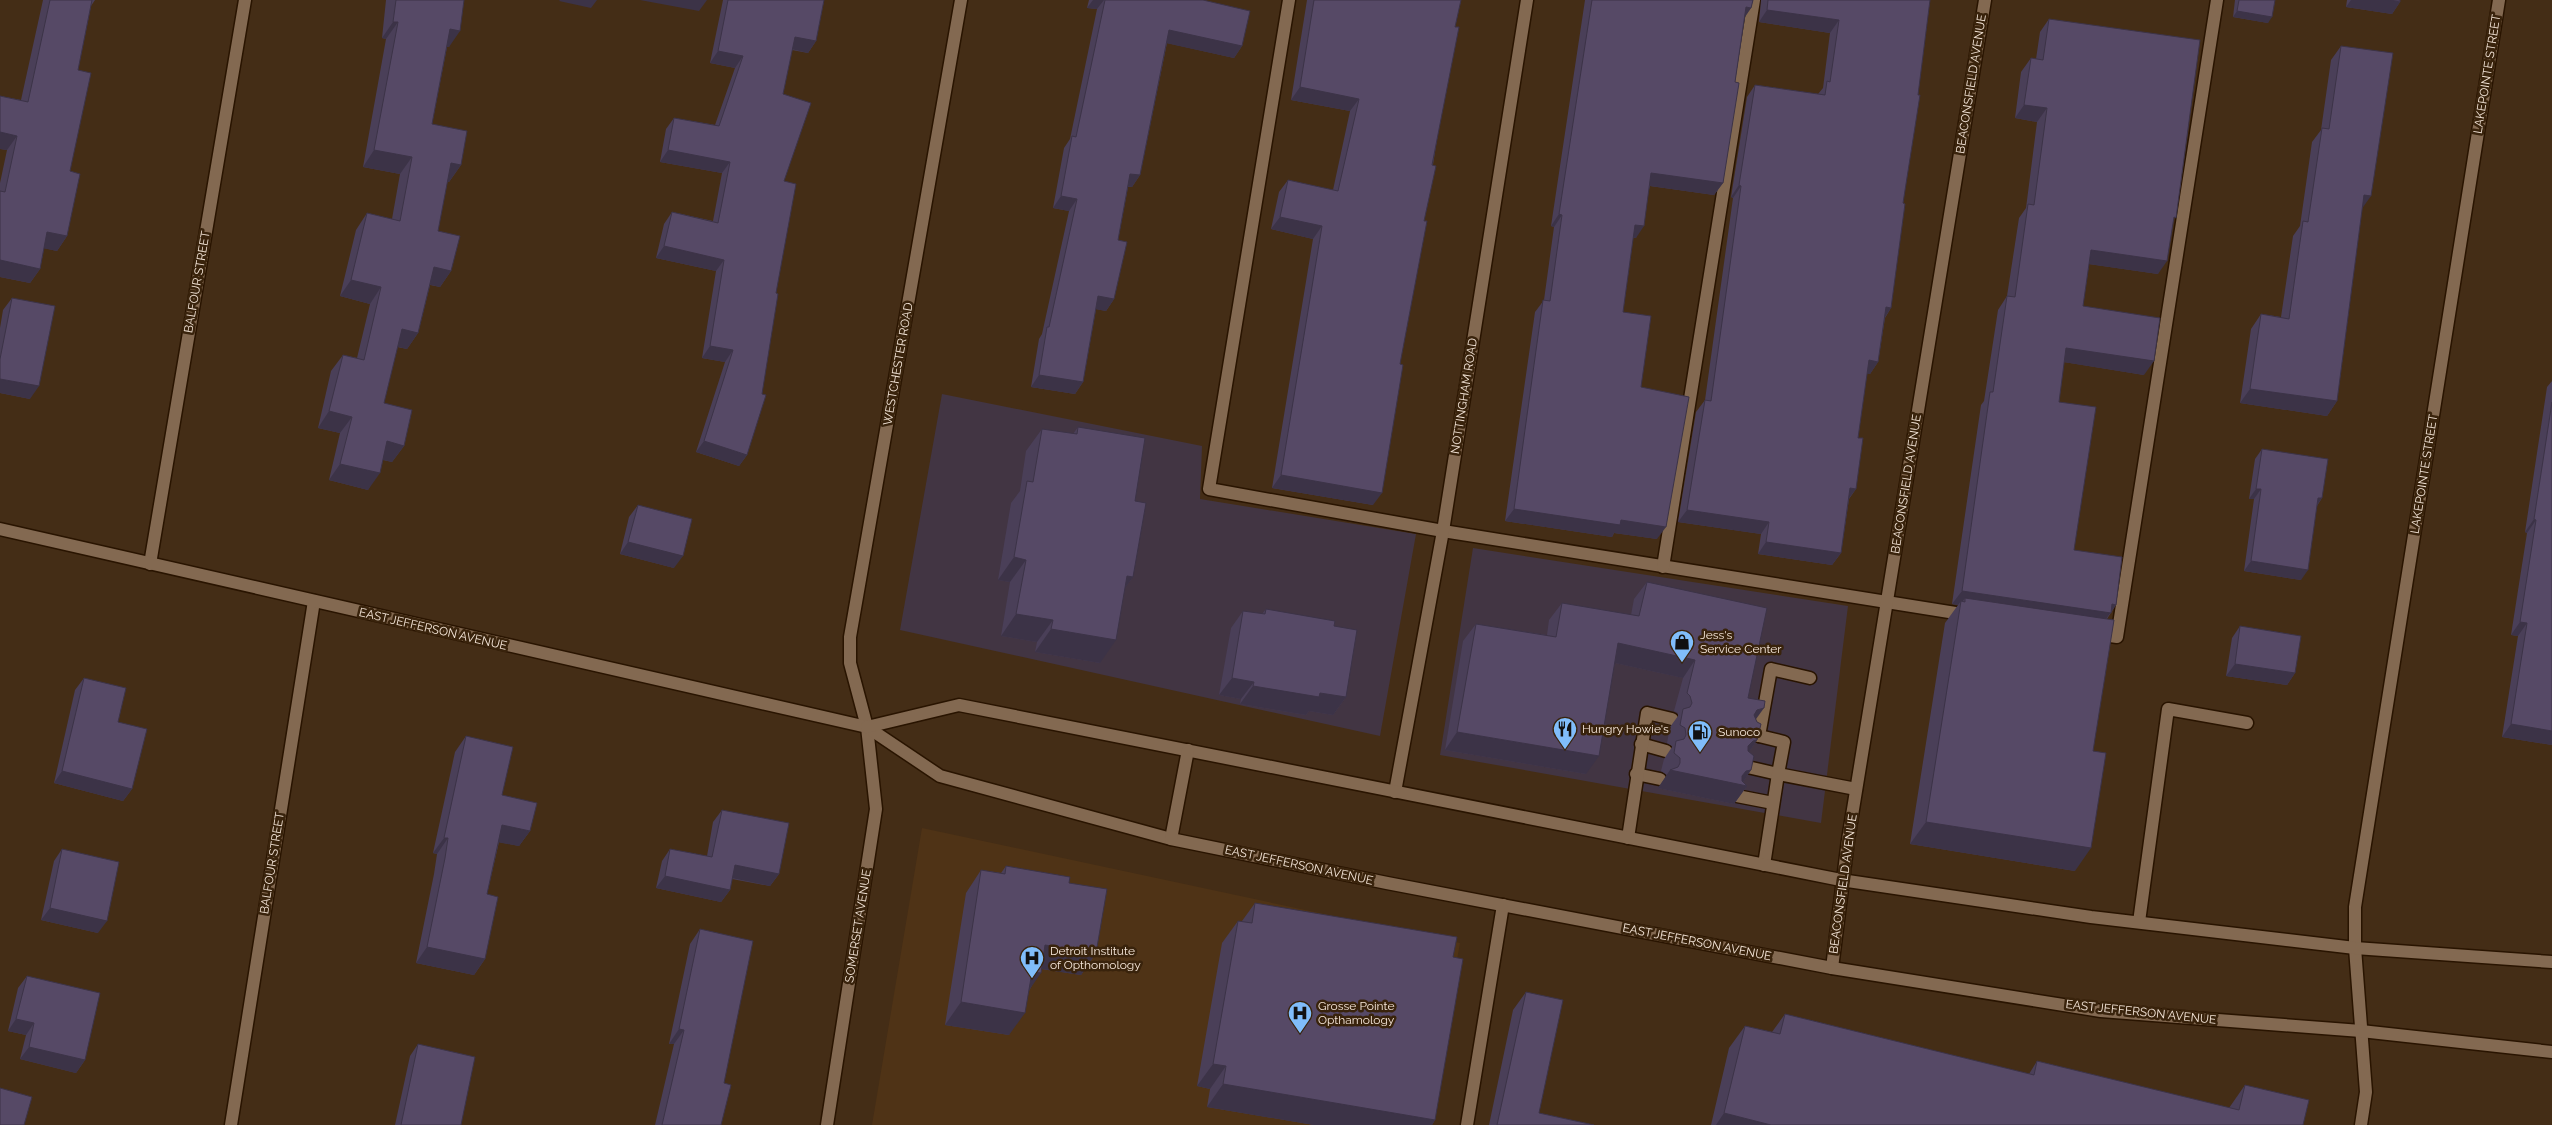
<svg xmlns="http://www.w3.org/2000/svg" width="2552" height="1125" font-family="Raleway,sans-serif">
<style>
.commercial{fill:#423543}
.built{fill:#4f3316}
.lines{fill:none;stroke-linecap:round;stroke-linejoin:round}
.service-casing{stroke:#291400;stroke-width:15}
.minor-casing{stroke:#291400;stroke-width:15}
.secondary-casing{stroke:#291400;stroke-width:15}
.service{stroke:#836951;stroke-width:12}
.minor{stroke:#836951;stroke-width:12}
.secondary{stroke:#836951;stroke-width:12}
.wall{fill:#4a3f58}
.shaded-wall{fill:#3c3347}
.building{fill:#564966;stroke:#3c3347}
.labels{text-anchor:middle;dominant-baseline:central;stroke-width:5;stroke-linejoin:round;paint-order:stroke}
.street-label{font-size:12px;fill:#f6e7da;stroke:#39230c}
.poi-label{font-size:12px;fill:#f6e7da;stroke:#39230c;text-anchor:start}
</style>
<rect width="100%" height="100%" fill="#442d16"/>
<g class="commercial">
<polygon points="942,394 1202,446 1200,499 1416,534 1380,736 900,630"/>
<polygon points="1473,548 1848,606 1821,823 1440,755"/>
</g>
<polygon class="built" points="922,828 1460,943 1427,1125 872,1125"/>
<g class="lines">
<g class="service-casing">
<g id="service">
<polyline points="1289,0 1209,489 1443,531 1968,615"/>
<polyline points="1663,567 1754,0"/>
<polyline points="2096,634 2117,637 2217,0"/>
<polyline points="1759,736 1771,669 1810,678"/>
<polyline points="1641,744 1666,751"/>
<polyline points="1743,766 1778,774 1784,742 1751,734"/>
<polyline points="1636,774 1660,779"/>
<polyline points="1737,796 1773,803"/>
<polyline points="1628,838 1647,713 1672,719"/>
<polyline points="1764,865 1778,774 1856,789"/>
<polyline points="2139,922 2168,709 2247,723"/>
<polyline points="1467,1125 1503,905"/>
</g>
</g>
<g class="minor-casing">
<g id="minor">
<polyline points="150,564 245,0"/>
<polyline points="1395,792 1443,531 1527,0"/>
<polyline points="1832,968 1848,840 1985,0"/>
<polyline points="231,1125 314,601"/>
<polyline points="827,1125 876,809 867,727 850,663 850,637 961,0"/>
<polyline points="2361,1125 2366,1092 2355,948 2355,907 2499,0"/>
</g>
</g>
<g class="secondary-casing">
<g id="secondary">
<polyline points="0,529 867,727 940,776 1171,839 1387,883 1832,968 2101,1011 2361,1031 2552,1052"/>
<polyline points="867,727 959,705 1841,880 2091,917 2355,948 2552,962"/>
<polyline points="1171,839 1188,750"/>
</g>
</g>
<use href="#service" class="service"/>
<use href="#minor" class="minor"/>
<use href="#secondary" class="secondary"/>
</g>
<g class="wall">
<polygon points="43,0 95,0 91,6 78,70 70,171 67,236 57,251 44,248 40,269 30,283 0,277 0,183 7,150 0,149 0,96 21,100"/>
<polygon points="386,0 464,0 449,47 447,47 432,124 461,165 449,182 447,181 438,231 451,271 440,287 430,285 418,333 407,349 397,347 384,403 404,446 392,462 383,460 368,490 329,480 340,433 318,428 331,371 343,355 357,358 370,304 340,296 356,230 367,213 392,219 400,174 363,167 386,39 382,38"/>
<polygon points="723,0 824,0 816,41 808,53 792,50 783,94 784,181 776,293 747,455 739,466 696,452 725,362 702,358 716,271 656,258 664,224 672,212 713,221 722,173 660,162 666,129 674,118 715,125 735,68 710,63"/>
<polygon points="1089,0 1203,0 1242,46 1234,58 1167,43 1140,175 1132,187 1128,187 1118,240 1114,299 1106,311 1096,309 1083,382 1075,394 1031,387 1039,339 1042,334 1069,211 1053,208 1064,148 1070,139 1097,9 1087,8"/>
<polygon points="1307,0 1461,0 1455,27 1424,221 1373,505 1272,488 1313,239 1271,229 1279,192 1288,180 1333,190 1350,111 1291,100"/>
<polygon points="1585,0 1753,0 1751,8 1745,16 1735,82 1723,183 1714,195 1650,186 1636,238 1633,238 1623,312 1641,387 1657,539 1614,533 1612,537 1505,521 1535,312 1544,300 1554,227 1551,226"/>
<polygon points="1761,0 1930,0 1903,203 1891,308 1885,318 1878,362 1870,374 1867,373 1858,438 1856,489 1849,499 1841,553 1832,565 1758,554 1761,534 1678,522 1696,412 1705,400 1733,198 1731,197 1747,97 1755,85 1818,94 1823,88 1830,33 1759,22"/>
<polygon points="2235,0 2275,0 2268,23 2233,17"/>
<polygon points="2347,0 2400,0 2400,2 2392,14 2346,7"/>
<polygon points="2049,19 2173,222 2158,274 2089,264 2083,306 2144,375 2064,362 2059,402 2074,550 2116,605 2107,619 2093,751 2075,871 1910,844 1945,623 1958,605 1952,604 1981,405 1984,401 1998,310 2007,296 2019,218 2026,208 2037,122 2015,118 2021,72 2031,58 2036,59 2040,32"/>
<polygon points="2341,46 2362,208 2337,401 2327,416 2240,403 2251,329 2261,314 2281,317 2293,236 2300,226 2312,142 2321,130 2331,60"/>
<polygon points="12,298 30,399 0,393 0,328 3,310"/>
<polygon points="2552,378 2552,745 2502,737 2518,636 2511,635 2527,533 2525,532 2547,387 2552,381"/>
<polygon points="1078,427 1135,501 1133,577 1124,589 1100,663 1035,652 1037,642 1001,636 1010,582 998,580 1011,503 1020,491 1026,451 1042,429 1073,434"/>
<polygon points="2262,449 2322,498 2317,506 2301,580 2244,571 2254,499 2249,499 2255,459"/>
<polygon points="638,505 674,568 620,554 629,517"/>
<polygon points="1647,582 1748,698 1756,720 1757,740 1749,752 1751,770 1743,782 1747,786 1734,804 1658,788 1667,775 1661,771 1664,759 1672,747 1672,746 1667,743 1670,727 1678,716 1678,713 1674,711 1683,678 1615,663 1586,774 1445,750 1463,641 1476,624 1547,635 1549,620 1562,603 1631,615 1634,599"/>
<polygon points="1266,609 1334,626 1346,697 1333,715 1309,711 1306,715 1240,704 1241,699 1219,695 1231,628 1243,611 1262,614"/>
<polygon points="2240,626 2295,673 2287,685 2226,676 2232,638"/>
<polygon points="84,678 118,722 132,789 123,801 54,783 75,690"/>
<polygon points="466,736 502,795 530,831 519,846 499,842 487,894 485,959 474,975 416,963 434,874 437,854 433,853 455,752"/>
<polygon points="722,810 779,874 770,886 732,879 730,890 721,902 656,888 662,861 670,849 707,856 713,822"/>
<polygon points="62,849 98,933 41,920 54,861"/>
<polygon points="1006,866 1069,883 1096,953 1081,975 1041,969 1029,991 1009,1035 945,1025 966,893 981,870 1001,873"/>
<polygon points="1255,903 1453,957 1435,1120 1432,1125 1314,1125 1207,1107 1210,1089 1197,1086 1222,943 1238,921 1242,921"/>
<polygon points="700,929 724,1083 721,1125 655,1125 674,1044 669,1044 690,944"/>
<polygon points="27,976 85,1060 76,1073 20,1059 26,1035 8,1031 18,988"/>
<polygon points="1526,992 1539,1113 1594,1125 1489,1125 1513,1010"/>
<polygon points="1785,1014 2029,1074 2037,1061 2229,1108 2245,1085 2303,1125 1711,1125 1729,1048 1745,1026 1772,1032"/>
<polygon points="418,1044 461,1125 395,1125 410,1056"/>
</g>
<g class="shaded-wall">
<polygon points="560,0 597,0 591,8 559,1"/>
<polygon points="640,0 707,0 699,11"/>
<polygon points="1093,0 1104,0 1097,9 1087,8"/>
<polygon points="2351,0 2390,0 2400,2 2392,14 2346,7"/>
<polygon points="1746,7 1751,8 1743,20"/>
<polygon points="1767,10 1839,20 1830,33 1759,22"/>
<polygon points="2237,11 2272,17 2268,23 2233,17"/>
<polygon points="393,22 398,22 386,39 382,38"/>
<polygon points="450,29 460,31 449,47 438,46"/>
<polygon points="1169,30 1242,46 1234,58 1161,42"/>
<polygon points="795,37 816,41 808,53 787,48"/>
<polygon points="718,51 743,56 735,68 710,63"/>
<polygon points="1300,87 1359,99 1350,111 1291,100"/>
<polygon points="2024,105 2047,108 2037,122 2015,118"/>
<polygon points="0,132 17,136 7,150 0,149"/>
<polygon points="374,150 412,157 400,174 363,167"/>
<polygon points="668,150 730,162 722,173 660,162"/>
<polygon points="451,163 461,165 449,182 439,180"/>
<polygon points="1651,173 1723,183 1714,195 1643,185"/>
<polygon points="1130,174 1140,175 1132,187 1122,186"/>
<polygon points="1739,185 1741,186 1733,198 1731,197"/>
<polygon points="2364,195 2371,196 2361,210"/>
<polygon points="1061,196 1077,199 1069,211 1053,208"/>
<polygon points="1559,214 1562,215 1554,227 1551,226"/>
<polygon points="1280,217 1322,226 1313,239 1271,229"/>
<polygon points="1635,225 1644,226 1636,238 1626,237"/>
<polygon points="47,232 67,236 57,251 37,247"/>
<polygon points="664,246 724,260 716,271 656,258"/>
<polygon points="2091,250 2167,261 2158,274 2081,263"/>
<polygon points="0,260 40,269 30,283 0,277"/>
<polygon points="434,267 451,271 440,287 423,283"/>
<polygon points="351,280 381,287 370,304 340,296"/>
<polygon points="1098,296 1114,299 1106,311 1089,308"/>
<polygon points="1886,307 1891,308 1883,320"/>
<polygon points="402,329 418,333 407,349 390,345"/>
<polygon points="710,346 733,350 725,362 702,358"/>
<polygon points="2066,348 2154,361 2144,375 2057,361"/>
<polygon points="1869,360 1878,362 1870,374 1861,373"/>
<polygon points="1039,375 1083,382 1075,394 1031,387"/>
<polygon points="0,379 39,386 30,399 0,393"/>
<polygon points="2250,389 2337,401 2327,416 2240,403"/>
<polygon points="329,411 352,417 340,433 318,428"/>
<polygon points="387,441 404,446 392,462 376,458"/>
<polygon points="704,441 747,455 739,466 696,452"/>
<polygon points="340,464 380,473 368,490 329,480"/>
<polygon points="1281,475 1382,493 1373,505 1272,488"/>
<polygon points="1850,488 1856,489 1847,501"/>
<polygon points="2256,489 2261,489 2254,499 2249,499"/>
<polygon points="2318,498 2322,498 2315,508"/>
<polygon points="1514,509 1621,520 1666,527 1657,539 1614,533 1612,537 1505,521"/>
<polygon points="1687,510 1769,522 1761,534 1678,522"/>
<polygon points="2534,519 2536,520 2527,533 2525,532"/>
<polygon points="628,542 683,556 674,568 620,554"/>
<polygon points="1766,542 1841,553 1832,565 1758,554"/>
<polygon points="1014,557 1026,560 1010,582 998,580"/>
<polygon points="2251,561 2308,570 2301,580 2244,571"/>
<polygon points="1127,576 1133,577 1117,599"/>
<polygon points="1962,591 2112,604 2116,605 2101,626 1965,602 1965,598 1960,605 1961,601 1958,605 1952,604"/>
<polygon points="1016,614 1053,620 1037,642 1001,636"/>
<polygon points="2520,622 2527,623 2518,636 2511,635"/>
<polygon points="1051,629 1116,640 1100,663 1035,652"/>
<polygon points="1618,643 1695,660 1683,678 1606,661"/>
<polygon points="2235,664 2295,673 2287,685 2226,676"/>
<polygon points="1232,678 1254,682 1241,699 1219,695"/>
<polygon points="1253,686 1320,693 1346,697 1333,715 1309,711 1306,715 1240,704"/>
<polygon points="1764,708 1751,726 1744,728 1757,710"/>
<polygon points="2511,724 2552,731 2552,745 2502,737"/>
<polygon points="1457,732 1599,756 1586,774 1445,750"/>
<polygon points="1757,740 1745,758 1748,746 1753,741"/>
<polygon points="1670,770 1742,776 1746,771 1751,770 1741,785 1747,786 1734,804 1658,788"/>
<polygon points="62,771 132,789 123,801 54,783"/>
<polygon points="1926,822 2091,848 2075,871 1910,844"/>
<polygon points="502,825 530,831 519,846 491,841"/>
<polygon points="444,838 448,838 437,854 433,853"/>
<polygon points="735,865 779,874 770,886 727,877"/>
<polygon points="665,876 730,890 721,902 656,888"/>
<polygon points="50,908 107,921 98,933 41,920"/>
<polygon points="1045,945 1096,953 1081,975 1029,967"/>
<polygon points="427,947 485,959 474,975 416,963"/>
<polygon points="1032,972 1041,973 1025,996"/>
<polygon points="961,1002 1025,1013 1009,1035 945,1025"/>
<polygon points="16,1019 34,1023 26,1035 8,1031"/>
<polygon points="679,1029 684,1030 674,1044 669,1044"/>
<polygon points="29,1047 85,1060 76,1073 20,1059"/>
<polygon points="1213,1064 1226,1066 1210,1089 1197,1086"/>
<polygon points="1223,1084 1435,1120 1432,1125 1314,1125 1207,1107"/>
<polygon points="1724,1113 1771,1125 1716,1125"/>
</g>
<g class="building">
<polygon points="50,0 92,0 78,70 91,73 70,171 80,174 67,236 47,232 40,269 0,260 0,191 5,192 17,136 0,132 0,96 28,102"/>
<polygon points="396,0 464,0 460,31 450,29 432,124 467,131 461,165 451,163 438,231 460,236 451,271 434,267 418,333 402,329 384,403 412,410 404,446 387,441 380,473 340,464 352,417 329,411 343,355 364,360 381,287 351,280 367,213 400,221 412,157 374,150 398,22 393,22"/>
<polygon points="728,0 824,0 816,41 795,37 783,94 811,103 784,181 796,184 776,293 778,294 762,394 766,395 747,455 704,441 733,350 710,346 724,260 664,246 672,212 718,223 730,162 668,150 674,118 719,126 743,56 718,51"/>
<polygon points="1105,0 1203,0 1250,11 1242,46 1169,30 1140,175 1130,174 1118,240 1127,242 1114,299 1098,296 1083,382 1039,375 1047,327 1049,327 1077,199 1061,196 1072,136 1076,137"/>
<polygon points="1314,0 1461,0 1455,27 1459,27 1432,165 1436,166 1424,221 1427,221 1400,364 1403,365 1382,493 1281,475 1322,226 1280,217 1288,180 1338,191 1359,99 1300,87"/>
<polygon points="1592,0 1753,0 1751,8 1746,7 1735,82 1739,83 1723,183 1651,173 1644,226 1635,225 1623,312 1651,316 1641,387 1689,397 1666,527 1621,520 1620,525 1514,509 1543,300 1550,301 1562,215 1559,214"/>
<polygon points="1768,0 1930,0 1918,95 1920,95 1903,203 1905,204 1891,308 1886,307 1878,362 1869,360 1858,438 1863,438 1856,489 1850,488 1841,553 1766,542 1769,522 1687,510 1705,400 1711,401 1741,186 1739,185 1755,85 1825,95 1827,81 1830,82 1839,20 1767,10"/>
<polygon points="2239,0 2275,0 2272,17 2237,11"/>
<polygon points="2390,0 2400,0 2400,2"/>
<polygon points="2049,19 2200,40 2176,218 2174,217 2167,261 2091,250 2083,306 2160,318 2154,361 2066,348 2059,402 2096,407 2074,550 2122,557 2116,605 2112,604 2111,613 1962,591 1990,392 1993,392 2007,296 2015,297 2028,204 2034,205 2047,108 2024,105 2031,58 2043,60"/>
<polygon points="2341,46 2393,53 2371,196 2364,195 2337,401 2250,389 2261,314 2289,319 2303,221 2308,222 2322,128 2329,129"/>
<polygon points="12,298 55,306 39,386 0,379 0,359"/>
<polygon points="2552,402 2552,731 2511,724 2527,623 2520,622 2536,520 2534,519"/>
<polygon points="1078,427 1145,438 1135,501 1146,503 1133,577 1127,576 1116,640 1051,629 1053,620 1016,614 1026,560 1014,557 1027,481 1033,482 1042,429 1077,434"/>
<polygon points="2262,449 2328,459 2322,498 2318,498 2308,570 2251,561 2261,489 2256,489"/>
<polygon points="638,505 692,519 683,556 628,542"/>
<polygon points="1647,582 1767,608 1748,698 1765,701 1764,708 1757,710 1754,715 1757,722 1761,724 1757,740 1753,741 1748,746 1748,751 1754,756 1751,770 1746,771 1742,776 1742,781 1747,786 1670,770 1678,767 1680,763 1680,758 1674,753 1676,741 1684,739 1686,735 1685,728 1680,725 1683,709 1690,707 1692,703 1690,696 1687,693 1695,660 1618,643 1599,756 1457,732 1476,624 1556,637 1562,603 1639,616"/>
<polygon points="1965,598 2114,620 2093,751 2106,753 2091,848 1926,822 1961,601 1965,602"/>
<polygon points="1266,609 1335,621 1334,626 1357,630 1346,697 1320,693 1319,697 1253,686 1254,682 1232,678 1243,611 1265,614"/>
<polygon points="2240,626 2301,636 2295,673 2235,664"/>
<polygon points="84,678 126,688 118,722 147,729 132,789 62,771"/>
<polygon points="466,736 513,747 502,795 537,803 530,831 502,825 487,894 498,897 485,959 427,947 445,858 448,838 444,838"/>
<polygon points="722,810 789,823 779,874 735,865 730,890 665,876 670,849 712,857"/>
<polygon points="62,849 119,862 107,921 50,908"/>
<polygon points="1006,866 1070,877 1069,883 1107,889 1096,953 1045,945 1041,973 1032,972 1025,1013 961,1002 981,870 1005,874"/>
<polygon points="1255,903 1457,937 1453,957 1463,959 1435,1120 1223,1084 1226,1066 1213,1064 1238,921 1252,923"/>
<polygon points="700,929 753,941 724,1083 731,1085 721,1125 662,1125 684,1030 679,1029"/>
<polygon points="27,976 100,993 85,1060 29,1047 34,1023 16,1019"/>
<polygon points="1526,992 1563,1000 1539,1113 1594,1125 1497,1125"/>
<polygon points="1785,1014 2034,1075 2037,1061 2239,1110 2245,1085 2309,1100 2303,1125 1771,1125 1724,1113 1745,1026 1780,1034"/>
<polygon points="418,1044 475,1057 461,1125 401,1125"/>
<polygon points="0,1088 32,1097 24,1125 0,1125"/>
</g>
<defs>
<g id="shop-pin" transform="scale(1.25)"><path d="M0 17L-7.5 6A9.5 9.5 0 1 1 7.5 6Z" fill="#80bdfa" stroke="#39230c"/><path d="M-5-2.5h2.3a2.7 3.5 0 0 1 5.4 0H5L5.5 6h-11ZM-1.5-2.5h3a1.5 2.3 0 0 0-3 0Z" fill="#111"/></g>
<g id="restaurant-pin" transform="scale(1.25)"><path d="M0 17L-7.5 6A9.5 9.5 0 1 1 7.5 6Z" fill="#80bdfa" stroke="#39230c"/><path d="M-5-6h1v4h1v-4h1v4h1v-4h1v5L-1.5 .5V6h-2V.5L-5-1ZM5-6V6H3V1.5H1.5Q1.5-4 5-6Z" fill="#111"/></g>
<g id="fuel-pin" transform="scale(1.25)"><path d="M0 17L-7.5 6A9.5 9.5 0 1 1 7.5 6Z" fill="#80bdfa" stroke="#39230c"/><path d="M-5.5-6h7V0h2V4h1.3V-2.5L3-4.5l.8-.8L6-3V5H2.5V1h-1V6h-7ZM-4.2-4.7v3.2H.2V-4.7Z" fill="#111"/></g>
<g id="hospital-pin" transform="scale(1.25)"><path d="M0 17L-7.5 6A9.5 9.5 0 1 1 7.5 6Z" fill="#80bdfa" stroke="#39230c"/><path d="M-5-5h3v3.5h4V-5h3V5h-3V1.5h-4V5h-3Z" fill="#111"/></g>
</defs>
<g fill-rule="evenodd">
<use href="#shop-pin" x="1682" y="642"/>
<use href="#restaurant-pin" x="1565" y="729"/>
<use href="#fuel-pin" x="1700" y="732"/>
<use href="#hospital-pin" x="1032" y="958"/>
<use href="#hospital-pin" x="1300" y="1013"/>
</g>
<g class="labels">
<g class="street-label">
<text transform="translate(2487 74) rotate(-81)">LAKEPOINTE STREET</text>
<text transform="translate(1971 84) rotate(-81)">BEACONSFIELD AVENUE</text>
<text transform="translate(197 282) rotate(-80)">BALFOUR STREET</text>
<text transform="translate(898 364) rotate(-80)">WESTCHESTER ROAD</text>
<text transform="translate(1464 396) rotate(-81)">NOTTINGHAM ROAD</text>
<text transform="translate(2424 474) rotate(-81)">LAKEPOINTE STREET</text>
<text transform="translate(1906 484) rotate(-81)">BEACONSFIELD AVENUE</text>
<text transform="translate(433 629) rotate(13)">EAST JEFFERSON AVENUE</text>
<text transform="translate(272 863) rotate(-81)">BALFOUR STREET</text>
<text transform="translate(1299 865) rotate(12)">EAST JEFFERSON AVENUE</text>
<text transform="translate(1843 884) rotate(-82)">BEACONSFIELD AVENUE</text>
<text transform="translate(858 926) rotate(-81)">SOMERSET AVENUE</text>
<text transform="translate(1697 942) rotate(11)">EAST JEFFERSON AVENUE</text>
<text transform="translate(2141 1012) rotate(6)">EAST JEFFERSON AVENUE</text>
</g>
<g class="poi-label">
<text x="1700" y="635">Jess's<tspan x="1700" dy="14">Service Center</tspan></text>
<text x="1582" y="729">Hungry Howie's</text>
<text x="1718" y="732">Sunoco</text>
<text x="1050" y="951">Detroit Institute<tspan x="1050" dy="14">of Opthomology</tspan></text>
<text x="1318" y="1006">Grosse Pointe<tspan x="1318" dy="14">Opthamology</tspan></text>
</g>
</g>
</svg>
